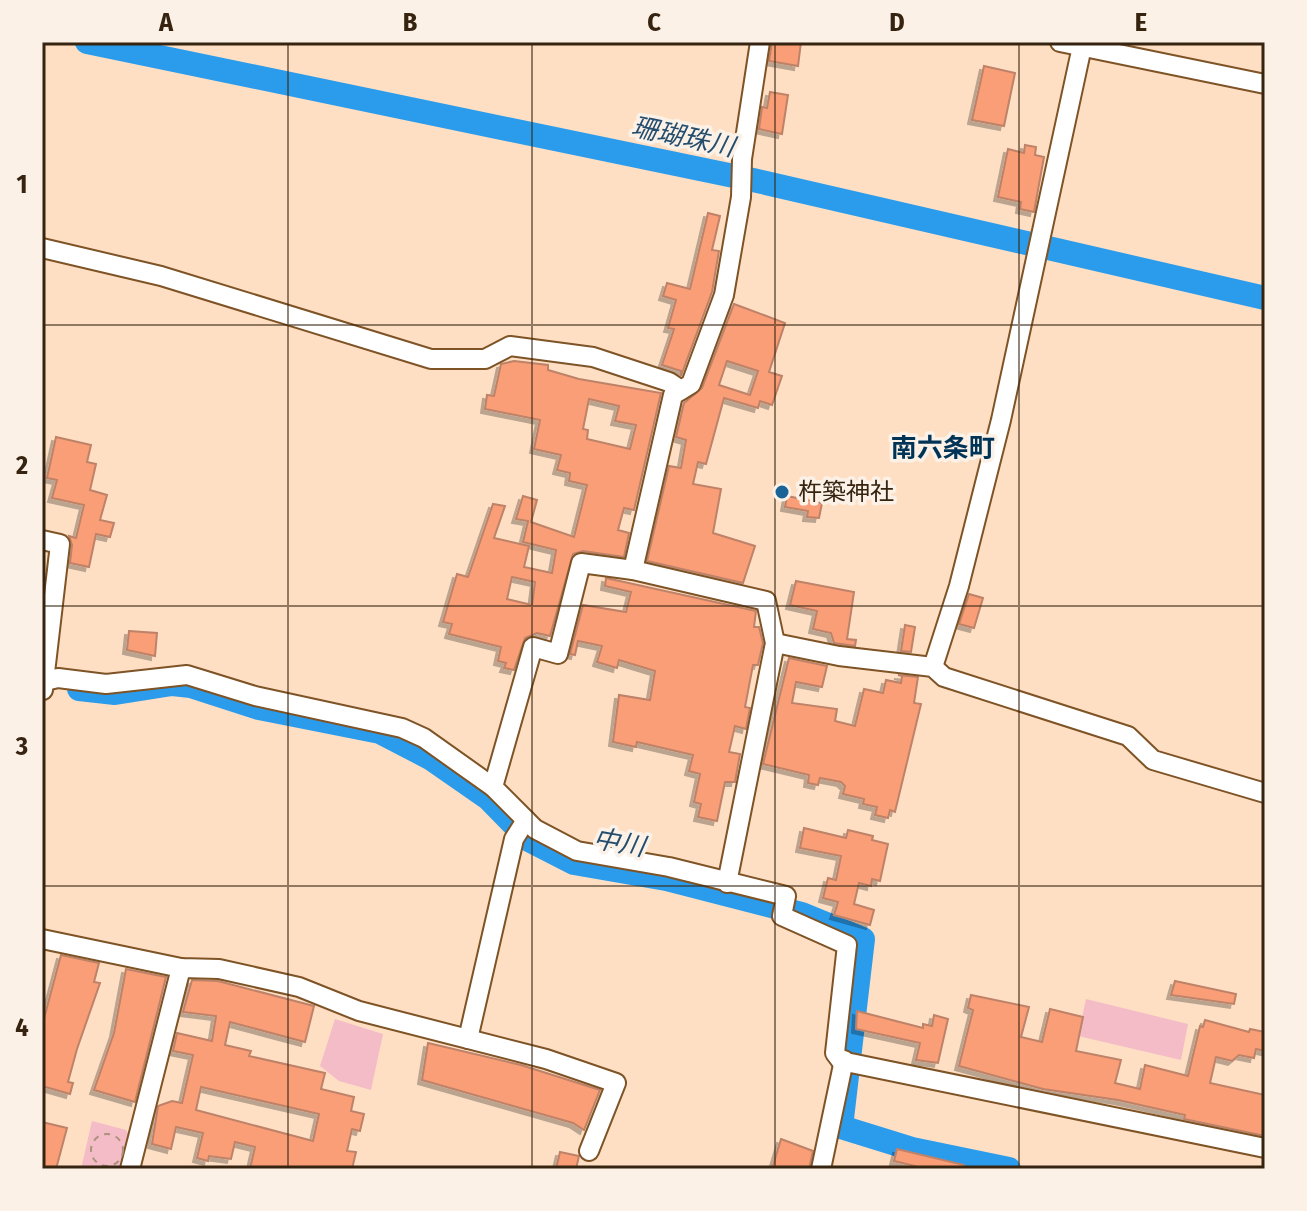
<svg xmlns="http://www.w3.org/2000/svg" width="1307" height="1211" font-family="'Fira Sans Condensed','Noto Sans JP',sans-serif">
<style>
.green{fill:#f4bcc7}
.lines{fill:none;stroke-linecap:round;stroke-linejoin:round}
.river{stroke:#2b9ceb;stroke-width:24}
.building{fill:#f99e76;stroke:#be8268;stroke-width:2;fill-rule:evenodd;filter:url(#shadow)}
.minor-casing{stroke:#7e5326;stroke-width:22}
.path{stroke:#ac927a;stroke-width:2;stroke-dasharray:6 6;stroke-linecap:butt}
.minor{stroke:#fff;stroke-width:18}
.grid{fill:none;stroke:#362411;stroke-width:2;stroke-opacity:0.55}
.poi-dot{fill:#196396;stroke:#fbf1e7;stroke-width:3}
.labels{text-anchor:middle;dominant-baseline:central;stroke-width:7;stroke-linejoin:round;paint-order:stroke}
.poi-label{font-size:24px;fill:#362411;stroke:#fbf1e7;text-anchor:start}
.water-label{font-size:26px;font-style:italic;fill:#234c6d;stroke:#fbf1e7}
.neighbourhood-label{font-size:26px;font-weight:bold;fill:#003457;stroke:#fbf1e7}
.neatline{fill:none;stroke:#362411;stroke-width:3}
.grid-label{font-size:26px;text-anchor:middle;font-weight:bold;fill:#362411}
</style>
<defs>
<filter id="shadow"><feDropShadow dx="-4" dy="4" stdDeviation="0" flood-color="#0004"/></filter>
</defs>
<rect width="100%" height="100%" fill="#fedfc4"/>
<g class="green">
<polygon points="1086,999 1188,1024 1181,1060 1078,1036"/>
<polygon points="335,1019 383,1034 371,1090 339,1081 320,1066"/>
<polygon points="92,1121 126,1130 131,1138 123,1169 81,1169"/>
</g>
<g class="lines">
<g class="river">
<polyline points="87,42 753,180 1265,298"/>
<polyline points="79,689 115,693 172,684 191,686 259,708 380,732 430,758 489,799 529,840 574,863 666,879 802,914 863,939 841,1127 912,1149 1009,1169"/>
</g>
</g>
<g class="building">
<polygon points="772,42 801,42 798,66 769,61"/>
<polygon points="984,66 1015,73 1004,126 972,120"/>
<polygon points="770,92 788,95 782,134 759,129 762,107 767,108"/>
<polygon points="1025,145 1036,147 1035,155 1044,157 1034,212 1020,209 1021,202 998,197 1008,149 1024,153"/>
<polygon points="708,213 720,216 712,250 719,251 712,292 681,376 681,371 662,365 674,329 668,328 676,300 663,296 667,283 690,289"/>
<path d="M734 304 785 323 769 372 782 376 772 405 760 401 758 408 724 398 706 464 698 462 693 484 721 489 713 533 755 546 743 583 647 561 669 466 681 468 686 440 676 437 684 403 702 388ZM727 361 758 371 750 395 719 385Z"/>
<path d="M514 361 548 365V370L579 379 661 393 634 510 624 508 618 530 629 533 624 557 583 551 573 554 550 636 537 633 525 638 514 670 504 668 506 663 498 661 501 647 449 634 452 624 443 622 457 574 468 577 493 504 505 506 494 538 529 546 524 567 552 573 556 550 523 542 528 521 516 519 523 496 537 500 531 522 574 537 587 485 569 481 570 473 557 470 561 455 534 449 540 420 485 409 487 395 494 396 501 364ZM589 399 619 406 615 421 636 425 630 449 587 439 588 430 583 429ZM512 577 535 582 532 605 507 599Z"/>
<polygon points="56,437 91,445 87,462 96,464 90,490 107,495 100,520 114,523 110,537 96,534 89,567 70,563 72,545 69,536 76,538 84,505 52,498 57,480 47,478"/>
<polygon points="787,496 822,503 819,518 807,517 808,511 785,507"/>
<polygon points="606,578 756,611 754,627 759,627 763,643 758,665 753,665 745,707 750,708 746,729 735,726 729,752 740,754 735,782 725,782 717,821 698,817 701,804 694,802 700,774 689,771 693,755 637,742 636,747 613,742 619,695 650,700 655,671 619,660 617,668 597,662 602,646 578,641 575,655 570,654 583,605 626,612 631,592 605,586"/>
<polygon points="796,581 854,592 847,639 856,640 855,646 834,643 831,633 813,629 817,611 790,605"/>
<polygon points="969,594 983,598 974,628 959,624"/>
<polygon points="905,625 915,627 911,652 901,651"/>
<polygon points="129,631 157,633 155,656 127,650"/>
<polygon points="789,658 827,666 822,687 796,682 792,703 837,709 835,721 855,726 864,689 883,693 886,680 901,683 902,676 898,675 918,677 914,703 921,704 895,812 890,810 888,818 875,815 877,807 863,804 864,799 843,794 845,786 841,782 820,778 818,785 808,783 809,775 763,764"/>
<polygon points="804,828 846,838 848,830 873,836 872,840 888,844 880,881 872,879 871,886 859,883 854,904 874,910 870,925 834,915 838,902 823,898 828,878 836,880 841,856 800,848"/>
<polygon points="61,955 99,963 94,982 100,983 77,1049 68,1082 73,1083 70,1094 42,1086 42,1026"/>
<polygon points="126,969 166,977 135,1102 94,1090 114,1033"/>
<path d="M192 980 218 981 314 1006 305 1042 230 1022 225 1045 251 1051 249 1056 325 1073 321 1089 354 1097 351 1111 364 1114 360 1131 352 1129 347 1151 356 1152 352 1169H250L255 1147 235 1142 231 1159 209 1156 208 1161 197 1158 203 1133 176 1127 171 1149 152 1144 158 1106 172 1101 182 1103 193 1055 173 1051 177 1033 212 1041 216 1016 183 1012ZM201 1087 319 1114 313 1141 196 1110Z"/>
<polygon points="1175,981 1236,994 1234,1004 1171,995"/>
<polygon points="971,995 1029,1007 1021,1037 1042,1042 1050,1009 1083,1017 1076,1051 1121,1060 1115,1083 1140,1089 1145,1065 1188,1076 1200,1026 1203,1027 1205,1020 1249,1032 1250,1029 1265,1032 1265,1051 1256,1049 1254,1058 1239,1055 1232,1061 1216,1057 1210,1083 1265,1095 1265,1136 1184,1119 1185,1115 1118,1100 1043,1089 959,1066 973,1010 968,1008"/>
<polygon points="857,1011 923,1028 923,1024 932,1026 934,1015 948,1019 938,1063 916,1060 920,1043 856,1029"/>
<polygon points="428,1043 521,1065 600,1090 584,1130 573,1123 422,1080"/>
<polygon points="42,1122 67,1128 56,1169 42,1169"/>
<polygon points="781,1139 813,1151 809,1169 772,1169"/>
<polygon points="897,1149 964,1165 964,1169 927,1169 894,1161"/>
<polygon points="560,1152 579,1156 576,1169 556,1169"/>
</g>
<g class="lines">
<g class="minor-casing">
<g id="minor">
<polyline points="1060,42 1265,84"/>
<polyline points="42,248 161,276 431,359 485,359 510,346 593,357 669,382 681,390"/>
<polyline points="42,540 60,544 43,690"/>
<polyline points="633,570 673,395 691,384 724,295 741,197 742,159 760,42"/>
<polyline points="775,643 839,656 933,667 944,677 1128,736 1153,760 1265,793"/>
<polyline points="933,667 959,586 1001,420 1083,42"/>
<polyline points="45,681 58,678 106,684 187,675 255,696 402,728 424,738 493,787 535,829 577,851 669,867 786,896 782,916 847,945 835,1053 841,1061 1265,1148"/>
<polyline points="493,787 533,647 558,654 581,563 633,570 766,601 775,643 727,883"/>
<polyline points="42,939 181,968 219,969 299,987 359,1011 546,1059 616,1083 589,1151"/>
<polyline points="468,1039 514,839 526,820"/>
<polyline points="130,1169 181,968"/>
<polyline points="821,1169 844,1060"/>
</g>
</g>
<circle class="path" cx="107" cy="1150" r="16"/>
<use href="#minor" class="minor"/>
</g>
<path class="grid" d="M288 42V1169M532 42V1169M775 42V1169M1019 42V1169M42 325H1265M42 606H1265M42 886H1265"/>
<circle class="poi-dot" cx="782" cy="492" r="8"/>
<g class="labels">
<g class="poi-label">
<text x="798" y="492">杵築神社</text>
</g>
<g class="water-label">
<text transform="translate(683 137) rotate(12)">珊瑚珠川</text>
<text transform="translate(619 843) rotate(10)">中川</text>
</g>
<g class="neighbourhood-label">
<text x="943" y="448">南六条町</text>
</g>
</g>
<rect width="1307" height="1211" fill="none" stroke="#fbf1e7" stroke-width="88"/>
<rect x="44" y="44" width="1219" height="1123" class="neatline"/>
<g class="grid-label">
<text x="166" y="31">A</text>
<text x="410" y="31">B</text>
<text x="654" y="31">C</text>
<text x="897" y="31">D</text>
<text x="1141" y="31">E</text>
<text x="22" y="193">1</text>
<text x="22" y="474">2</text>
<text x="22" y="755">3</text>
<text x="22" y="1036">4</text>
</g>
</svg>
